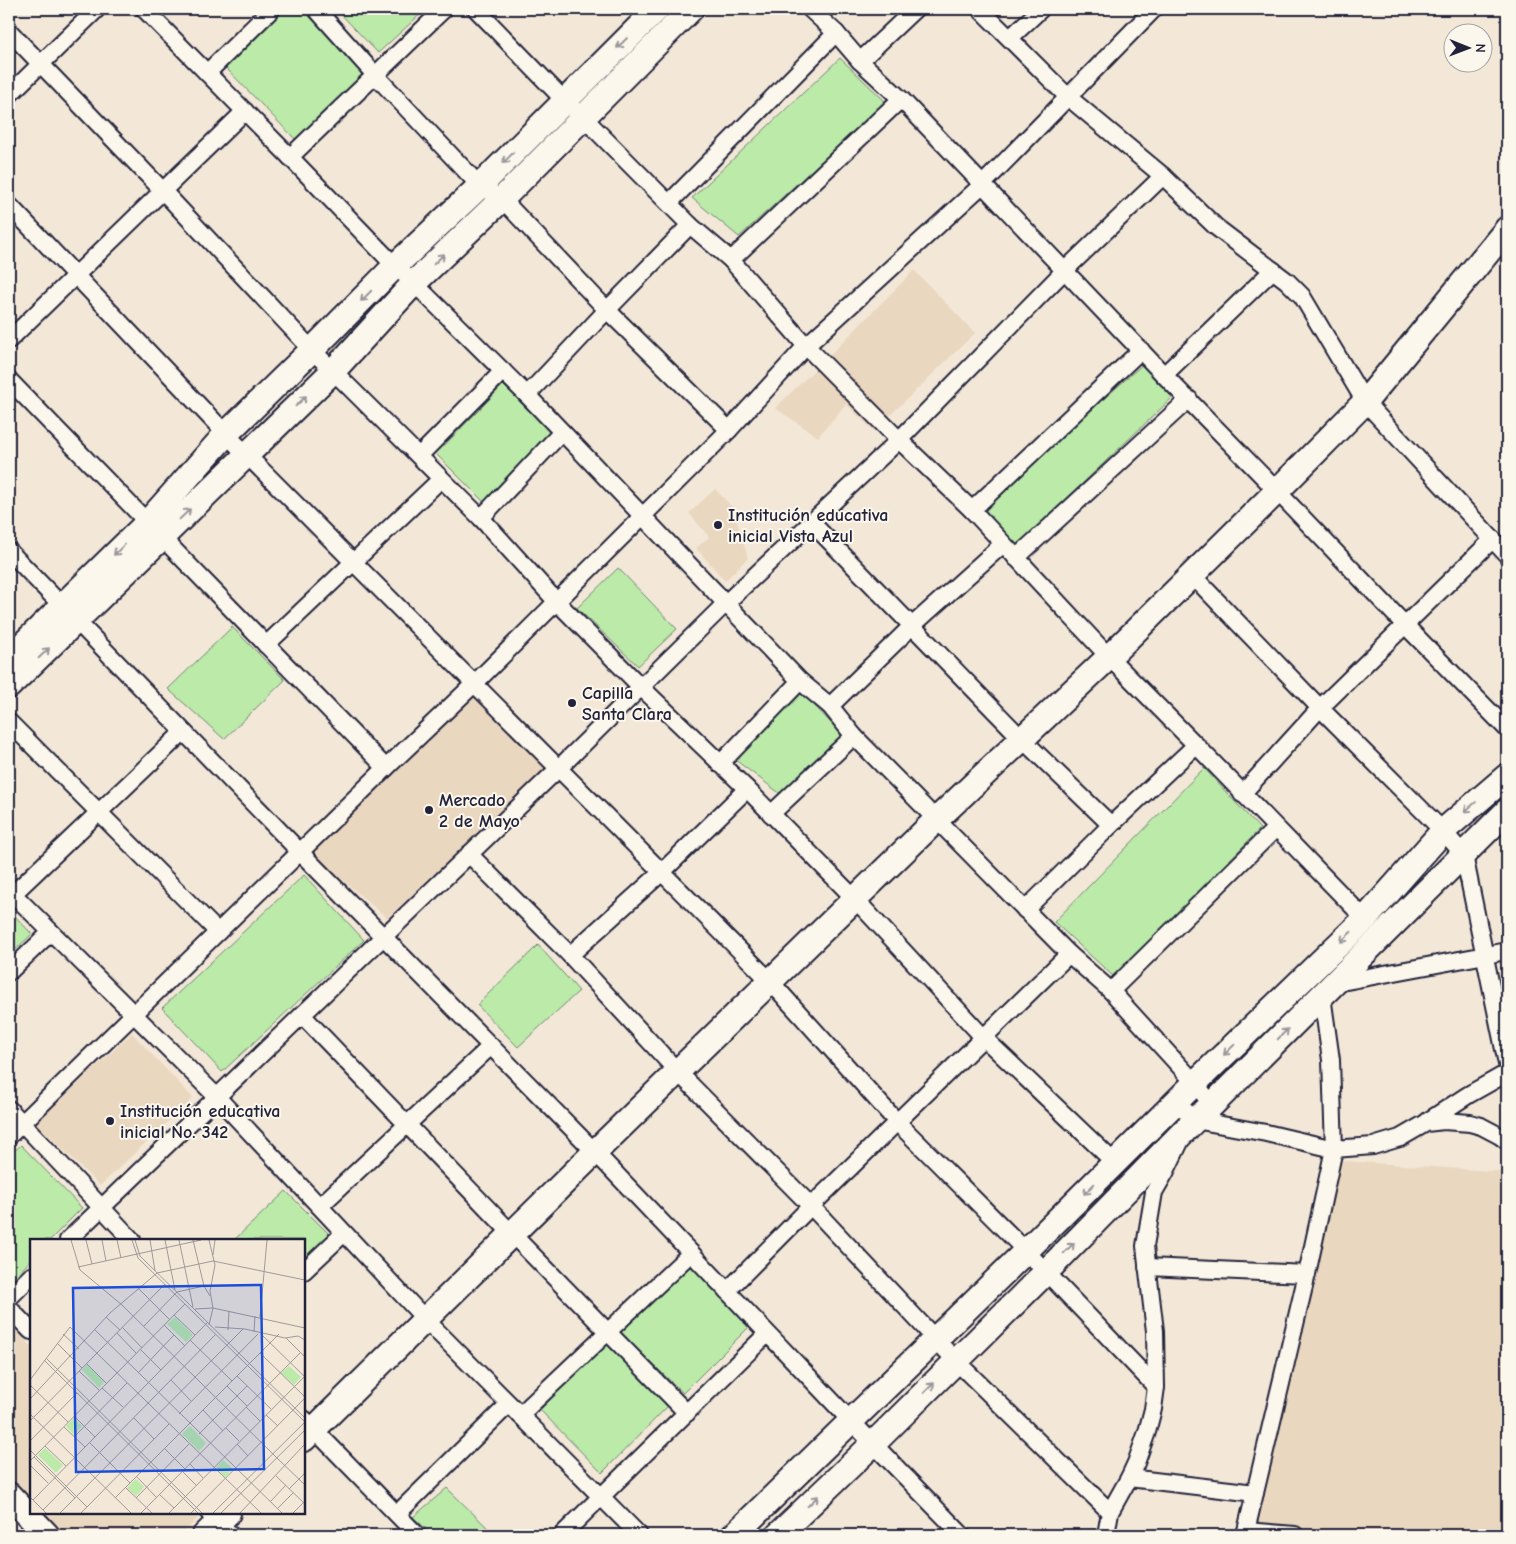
<svg xmlns="http://www.w3.org/2000/svg" width="1516" height="1544" font-family="'Comic Neue',sans-serif">
<style>
.built{fill:#ead7bf}
.green{fill:#bbeaa9;stroke:#6e8672}
.lines{fill:none;stroke-linecap:round;stroke-linejoin:round}
.street-casing{stroke:#22223b;stroke-width:20}
.secondary-casing{stroke:#22223b;stroke-width:28}
.street{stroke:#fbf7ec;stroke-width:16}
.secondary{stroke:#fbf7ec;stroke-width:24}
.oneway{stroke:#99979c}
.poi-dot{fill:#22223b;stroke:#fbf7ec;stroke-width:2}
.labels{text-anchor:middle;dominant-baseline:central;stroke-width:4;stroke-linejoin:round;paint-order:stroke}
.poi-label{font-size:18px;font-weight:bold;fill:#22223b;stroke:#fbf7ec;text-anchor:start}
.inset-road{fill:none;stroke:#9f9999;stroke-width:1}
.view{fill:#1d4ed8;fill-opacity:0.15;stroke:#1d4ed8;stroke-width:2.5}
.inset-edge{fill:none;stroke:#22223b;stroke-width:2.5}
</style>
<rect width="100%" height="100%" fill="#f3e8d8"/>
<filter id="ink" filterUnits="userSpaceOnUse"><feTurbulence type="fractalNoise" baseFrequency=".02" numOctaves="2"/><feDisplacementMap in="SourceGraphic" scale="10" xChannelSelector="R" yChannelSelector="G"/><feConvolveMatrix kernelMatrix="1 2 1 2 8 2 1 2 1" color-interpolation-filters="sRGB"/></filter>
<g filter="url(#ink)">
<g class="built">
<polygon points="914,270 975,333 874,431 846,404 818,437 775,408 835,350"/>
<polygon points="715,489 733,508 748,558 725,581 696,548 709,537 689,513"/>
<polygon points="475,696 547,768 387,918 310,852"/>
<polygon points="132,1033 193,1098 100,1186 36,1123"/>
<polygon points="1330,1160 1507,1172 1507,1535 1243,1535"/>
<polygon points="9,1323 31,1346 31,1502 9,1478"/>
<polygon points="41,1513 193,1513 198,1518 181,1535 63,1535"/>
</g>
<g class="green">
<polygon points="284,9 305,9 366,71 296,140 225,67 257,36 258,33 259,33"/>
<polygon points="336,9 426,9 378,53"/>
<polygon points="840,58 886,102 739,237 692,198"/>
<polygon points="1144,363 1174,396 1016,547 982,508"/>
<polygon points="503,385 550,432 484,502 436,454"/>
<polygon points="618,568 677,629 638,666 577,608"/>
<polygon points="232,627 285,680 224,739 168,689"/>
<polygon points="797,687 846,739 786,798 734,759"/>
<polygon points="1204,768 1260,829 1114,977 1054,922"/>
<polygon points="304,875 364,940 222,1072 162,1008"/>
<polygon points="9,910 32,934 9,956"/>
<polygon points="538,945 579,991 518,1047 477,1005"/>
<polygon points="21,1145 82,1208 50,1240 31,1240 31,1260 9,1283 9,1156"/>
<polygon points="286,1191 330,1235 304,1259 304,1240 234,1240"/>
<polygon points="688,1263 749,1327 683,1393 618,1331"/>
<polygon points="607,1341 669,1405 602,1473 540,1410"/>
<polygon points="447,1488 495,1535 433,1535 413,1517"/>
</g>
<g class="lines">
<g class="street-casing">
<g id="street">
<polyline points="144,9 290,157 395,266 414,283 527,395 800,681 830,706 854,736 1069,954 1111,991 1195,1083 1212,1105"/>
<polyline points="316,9 376,76 480,186 502,199 607,310 729,430"/>
<polyline points="476,9 564,100 583,117 690,225 731,260 806,346 899,440 972,510 1109,657 1196,745 1365,919"/>
<polyline points="810,9 836,33 860,61 901,99 1164,375 1277,491 1405,625 1507,729"/>
<polyline points="980,9 1068,97 1163,176 1216,227 1287,281 1302,296 1365,402 1507,555"/>
<polyline points="9,31 163,191 312,350 481,518 556,601 641,687 747,789 855,899 984,1038 1115,1163"/>
<polyline points="1010,38 1041,9"/>
<polyline points="860,61 915,9"/>
<polyline points="207,73 272,9"/>
<polyline points="9,95 97,9"/>
<polyline points="290,157 444,9"/>
<polyline points="669,203 836,33"/>
<polyline points="9,205 226,434 770,981 897,1122 1026,1251 1156,1387"/>
<polyline points="731,260 901,99"/>
<polyline points="9,340 245,111"/>
<polyline points="1164,375 1273,270"/>
<polyline points="9,380 386,768"/>
<polyline points="527,395 607,310 690,225"/>
<polyline points="419,456 503,371"/>
<polyline points="972,510 1141,350"/>
<polyline points="481,518 562,432"/>
<polyline points="811,522 1022,739 1111,825"/>
<polyline points="9,551 300,852 595,1152 851,1421 962,1535"/>
<polyline points="1016,558 1189,399"/>
<polyline points="1192,575 1320,708 1443,831 1464,855 1507,1064"/>
<polyline points="266,645 441,479"/>
<polyline points="830,706 913,625 1003,544"/>
<polyline points="9,722 218,932"/>
<polyline points="720,764 800,681"/>
<polyline points="1242,794 1320,708 1493,539"/>
<polyline points="771,814 854,736"/>
<polyline points="469,854 570,955 678,1072 811,1206 956,1361 1110,1512"/>
<polyline points="9,890 217,1097 426,1320 639,1535"/>
<polyline points="13,894 183,732"/>
<polyline points="1025,910 1111,825 1196,745"/>
<polyline points="570,955 662,872 747,789"/>
<polyline points="9,972 51,932"/>
<polyline points="1336,983 1507,951"/>
<polyline points="1111,991 1276,828"/>
<polyline points="302,1015 512,1234 687,1413"/>
<polyline points="1176,1102 1195,1120 1266,1133 1334,1149 1373,1146 1400,1138 1426,1123 1444,1121 1470,1123 1481,1126 1500,1136 1507,1141"/>
<polyline points="9,1109 132,1240"/>
<polyline points="1428,1121 1468,1095 1507,1073"/>
<polyline points="9,1136 386,768 474,684 729,430 806,346 982,185 1154,9"/>
<polyline points="320,1206 491,1046"/>
<polyline points="68,1240 559,768 726,603 899,440 1064,271 1163,176"/>
<polyline points="1147,1267 1307,1274"/>
<polyline points="304,1271 344,1233"/>
<polyline points="727,1291 811,1206 1069,954"/>
<polyline points="9,1298 31,1276"/>
<polyline points="9,1308 31,1331"/>
<polyline points="520,1415 691,1253"/>
<polyline points="304,1419 417,1535"/>
<polyline points="1129,1478 1255,1493"/>
<polyline points="209,1513 231,1535"/>
<polyline points="397,1514 509,1404"/>
<polyline points="1246,1531 1295,1535"/>
<polyline points="562,1535 767,1334"/>
<polyline points="1106,1535 1110,1512 1129,1478 1136,1463 1147,1432 1153,1409 1156,1387 1155,1331 1145,1246 1154,1192 1165,1173 1180,1142"/>
<polyline points="1245,1535 1307,1274 1334,1149 1331,1060 1322,996"/>
</g>
</g>
<g class="secondary-casing">
<g id="secondary">
<polyline points="9,658 147,523 226,434 312,350 395,266 480,186 657,9"/>
<polyline points="9,686 334,370 414,283 502,199 691,9"/>
<polyline points="304,1439 595,1152 936,820 1109,657 1277,491 1365,402 1507,229"/>
<polyline points="9,1495 47,1535"/>
<polyline points="205,1535 228,1513"/>
<polyline points="734,1535 1026,1251 1195,1083 1365,919 1443,831 1507,776"/>
<polyline points="778,1535 873,1444 1046,1272 1195,1120 1212,1105 1507,811"/>
</g>
</g>
<use href="#street" class="street"/>
<use href="#secondary" class="secondary"/>
</g>
<defs><path id="oneway-shaft" d="M-6 0H5M1.5-3L5.5 0L1.5 3" fill="none" stroke-width="1.6" stroke-linecap="round" stroke-linejoin="round" transform="scale(1.25)"/></defs>
<g class="oneway">
<use href="#oneway-shaft" transform="translate(622 43) rotate(135)"/>
<use href="#oneway-shaft" transform="translate(508 158) rotate(134)"/>
<use href="#oneway-shaft" transform="translate(439 259) rotate(-44)"/>
<use href="#oneway-shaft" transform="translate(366 296) rotate(135)"/>
<use href="#oneway-shaft" transform="translate(301 401) rotate(-44)"/>
<use href="#oneway-shaft" transform="translate(185 514) rotate(-44)"/>
<use href="#oneway-shaft" transform="translate(119 550) rotate(136)"/>
<use href="#oneway-shaft" transform="translate(44 653) rotate(-44)"/>
<use href="#oneway-shaft" transform="translate(1470 807) rotate(140)"/>
<use href="#oneway-shaft" transform="translate(1346 937) rotate(136)"/>
<use href="#oneway-shaft" transform="translate(1283 1034) rotate(-45)"/>
<use href="#oneway-shaft" transform="translate(1229 1050) rotate(136)"/>
<use href="#oneway-shaft" transform="translate(1089 1189) rotate(135)"/>
<use href="#oneway-shaft" transform="translate(1069 1248) rotate(-45)"/>
<use href="#oneway-shaft" transform="translate(929 1388) rotate(-45)"/>
<use href="#oneway-shaft" transform="translate(813 1501) rotate(-44)"/>
</g>
</g>
<g class="poi-dot">
<circle cx="718" cy="525" r="5"/>
<circle cx="572" cy="703" r="5"/>
<circle cx="429" cy="810" r="5"/>
<circle cx="110" cy="1121" r="5"/>
</g>
<g class="labels">
<g class="poi-label">
<text x="728" y="515">Institución educativa<tspan x="728" dy="21">inicial Vista Azul</tspan></text>
<text x="582" y="693">Capilla<tspan x="582" dy="21">Santa Clara</tspan></text>
<text x="439" y="800">Mercado<tspan x="439" dy="21">2 de Mayo</tspan></text>
<text x="120" y="1111">Institución educativa<tspan x="120" dy="21">inicial No. 342</tspan></text>
</g>
</g>
<g transform="translate(30 1239)">
<rect width="275" height="275" fill="#f3e8d8"/>
<path d="M145 78 163 96 156 103 137 85ZM57 125 74 143 69 149 52 131ZM259 127 271 138 264 146 251 134ZM44 179 52 187 44 196 36 187ZM160 187 176 204 169 212 152 195ZM15 209 33 226 26 234 8 216ZM193 221 203 230 195 238 186 229ZM106 240 114 248 106 257 97 249Z" fill="#bbeaa9"/>
<path class="inset-road" d="M41 1 50 31 92 66 247 219M56 1 62 25M72 1 76 22M87 1 91 19M102 1 108 19 275 183M105 1 110 17 275 179M120 1 125 32M135 1 145 51M149 1 163 68M163 1 174 47 180 57M179 1 185 26 180 52 183 69 179 86M183 16 185 1M48 28 171 1M109 50 140 81M165 70 183 69 275 89M144 76 165 96M76 78 90 91M230 78 237 1M134 86 155 107M114 87 147 53 174 47M92 88 112 109M185 88 215 90 255 99 268 97 275 101M65 91 252 274M198 91 199 72M224 93 225 77M87 94 106 114M33 95 49 110M232 96 275 138M256 99 275 118M160 101 202 142M27 104 52 129M110 110 131 131M230 114 275 158M16 119 172 274M14 121 168 274M56 124 76 144M49 132 70 152M108 134 144 96M207 137 241 170M0 141 40 88 231 274M141 141 161 162M0 146 38 183M197 147 217 167M72 149 93 168M0 160 80 74 127 34 183 22 275 41M216 168 230 182M173 171 193 192M0 175 101 274M149 175 228 95M236 176 248 187M44 177 65 198M104 179 124 200M0 182 135 45M34 188 55 208M196 189 209 202M169 195 217 147M44 198 97 144M0 202 47 154M59 203 100 244M207 205 218 217M15 207 36 227M135 210 155 230M0 211 57 268M4 218 45 259M247 219 275 246M0 222 155 65M160 225 173 239M0 226 18 244M153 233 166 246M246 237 275 265M107 238 127 259M96 249 122 274M259 250 275 234M130 256 144 269M0 258 16 274M85 259 249 95M106 259 159 205M3 261 178 83M240 263 256 246M247 270 263 254M13 271 186 95M30 274 213 90M51 274 139 185M111 274 270 114M139 274 275 137M161 274 275 159M183 274 275 183M191 274 275 191M210 274 275 205M263 274 275 262"/>
<path class="view" d="M231 46 234 230 46 233 43 49Z"/>
<rect width="275" height="275" class="inset-edge"/>
</g>
<rect width="1516" height="1544" fill="none" stroke="#fbf7ec" stroke-width="30"/>
<rect x="15" y="15" width="1486" height="1514" fill="none" stroke="#22223b" stroke-width="2" filter="url(#ink)"/>
<g transform="translate(1468 48) rotate(91)"><circle r="24" fill="#fbf7ec" stroke="#a4a2a5"/>
<path d="M0-4L9 19L0 12L-9 19Z" fill="#22223b"/>
<text y="-8" font-size="14" font-weight="bold" text-anchor="middle" fill="#22223b">N</text>
</g>
</svg>
